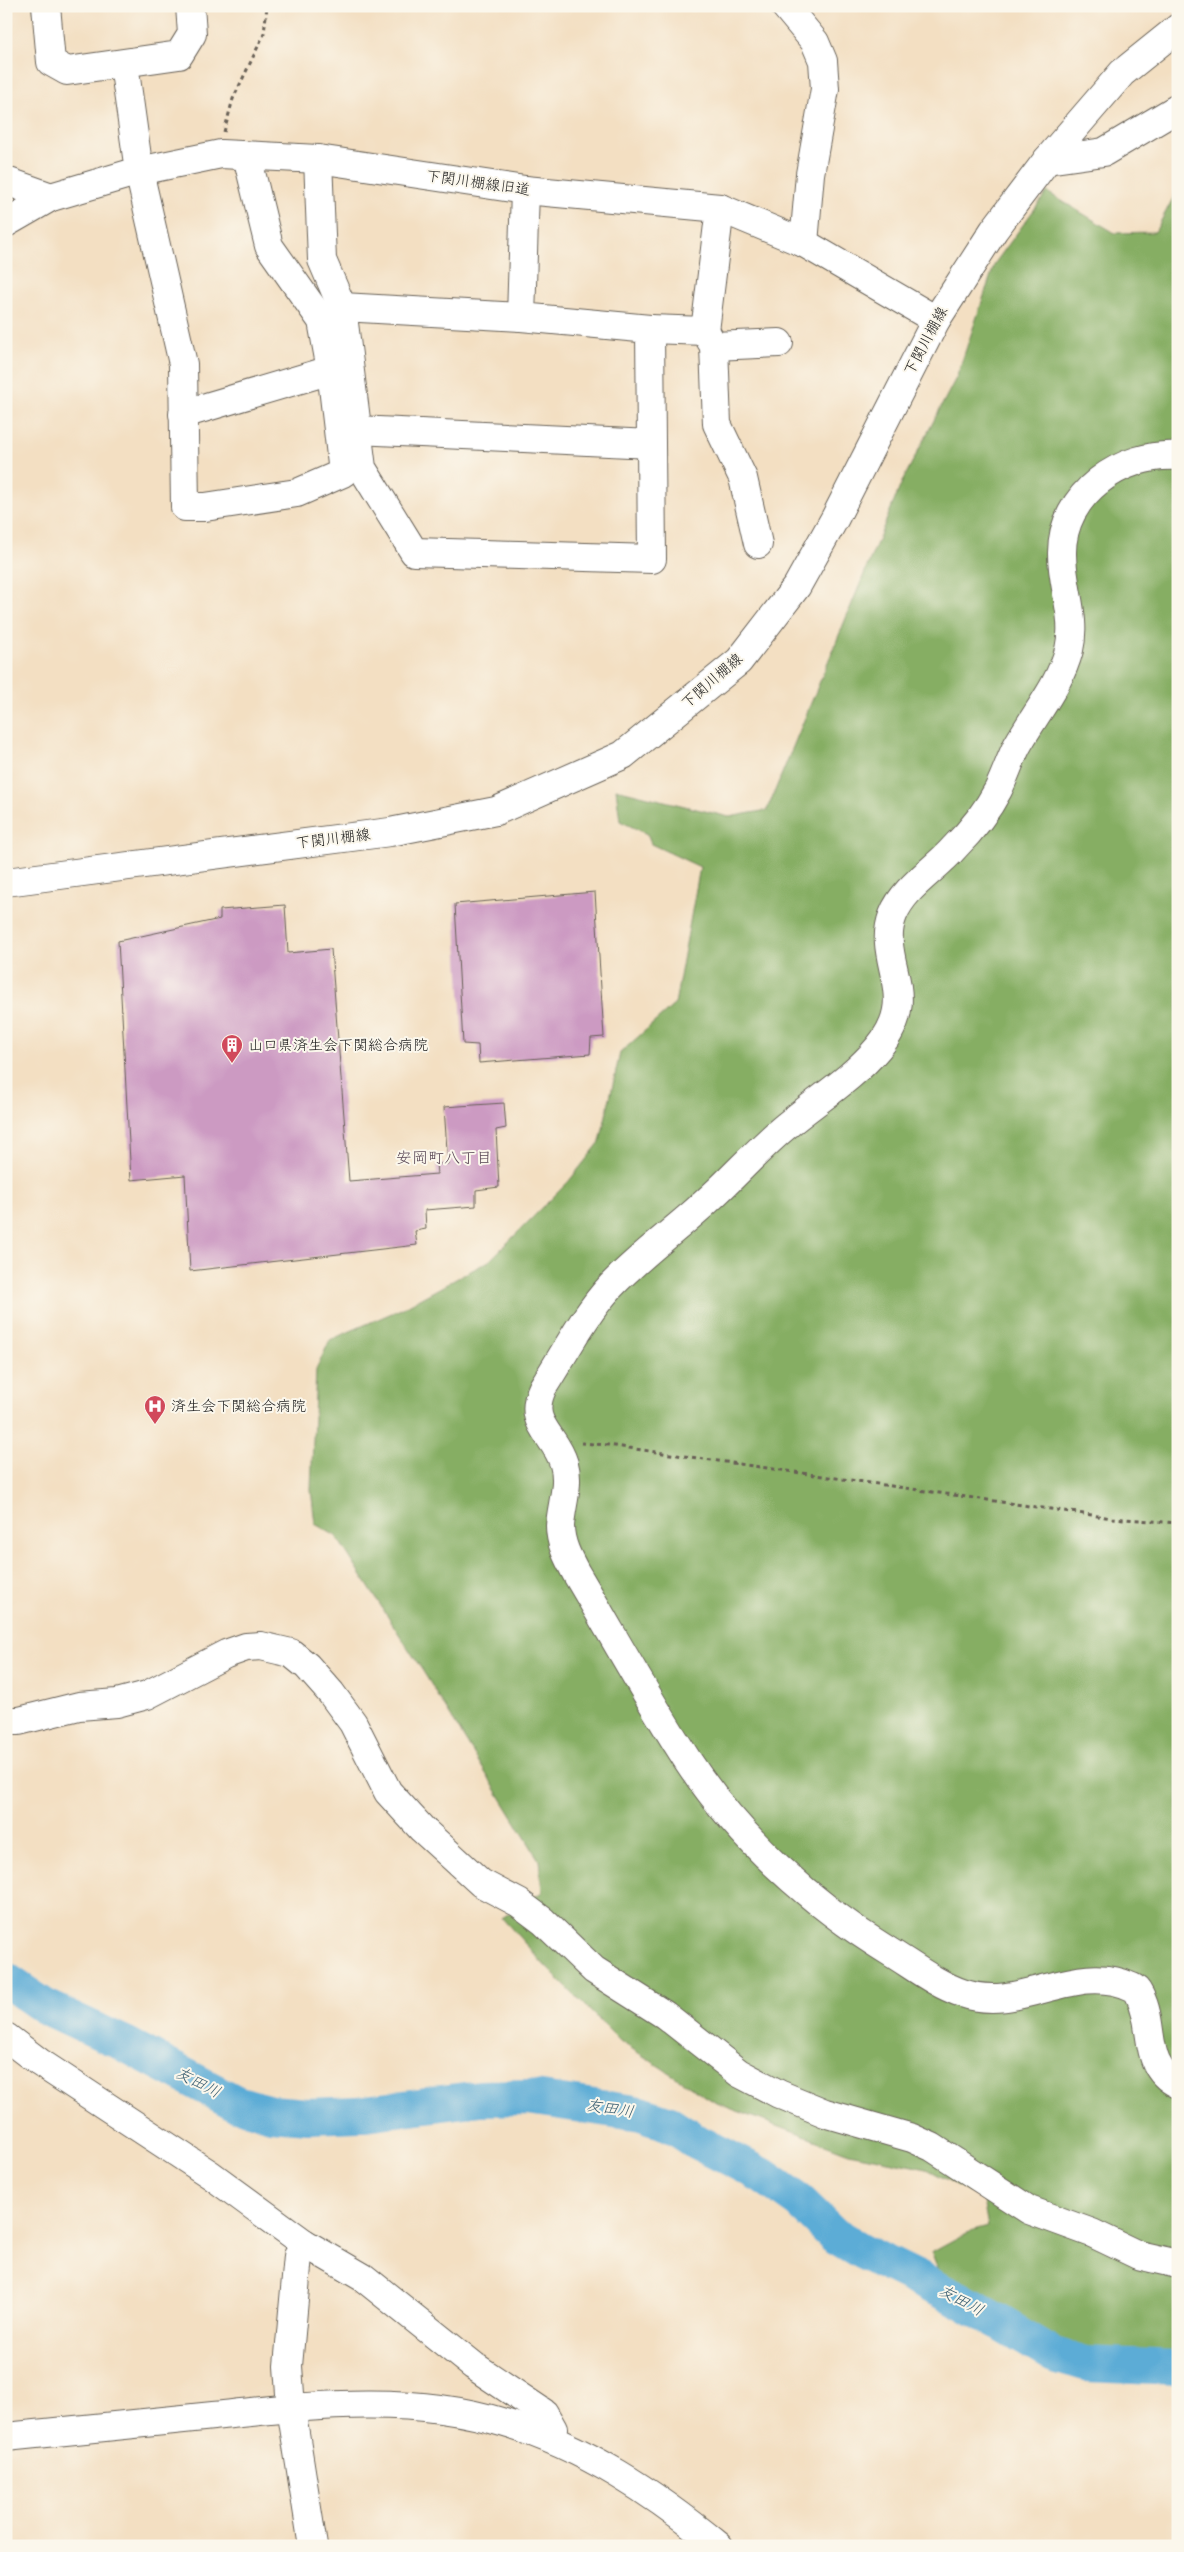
<svg xmlns="http://www.w3.org/2000/svg" width="1184" height="2552" font-family="'Balsamiq Sans','Klee One',sans-serif">
<style>
.forest{fill:#86ae64;stroke:#516540}
.lines{fill:none;stroke-linecap:round;stroke-linejoin:round}
.river{stroke:#5bacd6;stroke-width:36}
.building{fill:#cc9ac2}
.minor-casing{stroke:#676056;stroke-width:30}
.major-casing{stroke:#676056;stroke-width:30}
.path{stroke:#676056;stroke-width:3;stroke-dasharray:4 4;stroke-linecap:butt}
.minor{stroke:#fff;stroke-width:28}
.major{stroke:#fff;stroke-width:28}
.labels{text-anchor:middle;dominant-baseline:central;stroke-width:4;stroke-linejoin:round;paint-order:stroke}
.street-label{font-size:15px;fill:#1c1c1c;stroke:#fbf7ec}
.poi-label{font-size:15px;fill:#1c1c1c;stroke:#fbf7ec;text-anchor:start}
.neighbourhood-label{font-size:16px;fill:#5a4856;stroke:#fbf7ec}
.water-label{font-size:16px;font-style:italic;fill:#385d70;stroke:#fbf7ec}
</style>
<rect width="100%" height="100%" fill="#fbf7ec"/>
<filter id="ink" filterUnits="userSpaceOnUse"><feTurbulence type="fractalNoise" baseFrequency=".02" numOctaves="2"/><feDisplacementMap in="SourceGraphic" scale="10" xChannelSelector="R" yChannelSelector="G"/><feConvolveMatrix kernelMatrix="1 2 1 2 8 2 1 2 1" color-interpolation-filters="sRGB"/></filter>
<filter id="wash" filterUnits="userSpaceOnUse"><feTurbulence type="fractalNoise" baseFrequency=".0096" numOctaves="4" result="noise"/><feDisplacementMap in="SourceGraphic" scale="20" xChannelSelector="R" yChannelSelector="G"/><feGaussianBlur stdDeviation="1.12" result="paint"/><feColorMatrix in="noise" values="0 0 0 0 0 0 0 0 0 0 0 0 0 0 0 0 0 1.4 0 .05"/><feComposite in="paint" operator="in"/></filter>
<g filter="url(#wash)">
<rect width="100%" height="100%" fill="#f3dfc2"/>
<polygon class="forest" points="1178,189 1178,2357 1102,2356 1042,2331 940,2275 931,2252 966,2233 988,2227 983,2199 927,2169 849,2153 716,2103 620,2041 547,1968 502,1918 542,1892 539,1860 426,1676 336,1536 315,1524 311,1489 316,1369 330,1340 401,1309 489,1261 569,1181 600,1142 620,1053 675,1004 700,867 651,844 647,834 620,821 616,789 729,817 767,810 902,482 957,376 995,263 1047,192 1115,233 1155,232"/>
<g class="lines">
<polyline class="river" points="6,1980 44,2006 125,2044 236,2103 271,2113 308,2116 358,2114 480,2098 528,2097 641,2114 670,2124 697,2142 762,2175 800,2202 834,2235 861,2251 961,2300 1054,2355 1085,2364 1178,2368"/>
</g>
<g id="blocks">
<g class="building">
<polygon points="595,892 604,1037 591,1038 590,1054 479,1063 478,1045 463,1044 455,904"/>
<polygon points="285,905 288,953 331,949 349,1181 437,1174 436,1164 448,1164 444,1107 504,1103 506,1128 496,1130 499,1187 476,1190 476,1206 425,1210 426,1229 415,1231 417,1245 190,1271 185,1175 131,1180 118,941 220,919 220,910"/>
</g>
</g>
</g>
<g filter="url(#ink)">
<use href="#blocks" fill-opacity="0" stroke="#676056" stroke-width="1"/>
<g class="lines">
<g class="minor-casing">
<g id="minor">
<polyline points="46,6 51,62 67,71 179,55 192,34 190,6"/>
<polyline points="785,6 815,42 823,61 825,89 810,174 804,243"/>
<polyline points="124,64 139,171 183,364 185,507 205,507 297,493 343,473 331,370 322,321 269,246 247,156"/>
<polyline points="318,159 322,260 342,307 362,468 414,552 652,559 650,329 521,317 525,190"/>
<polyline points="1047,160 1104,152 1178,108"/>
<polyline points="6,181 51,197"/>
<polyline points="6,223 51,197 139,171 221,154 318,159 525,190 720,208 804,243 936,320"/>
<polyline points="342,307 521,317"/>
<polyline points="650,329 705,331 720,208"/>
<polyline points="705,331 714,346 717,424 743,478 758,544"/>
<polyline points="714,346 779,343"/>
<polyline points="183,414 331,370"/>
<polyline points="357,430 651,444"/>
<path d="M1178 456C1122 452 1061 494 1062 554 1062 587 1077 617 1069 650 1060 685 1034 715 1017 746 1010 760 1005 776 998 790 987 811 971 831 954 848 935 870 904 887 893 915 875 961 923 995 878 1048 852 1079 817 1100 786 1126 758 1149 734 1177 707 1201 676 1230 640 1255 611 1286 584 1315 565 1353 543 1387 525 1424 555 1433 564 1464 570 1484 561 1506 560 1526 560 1543 568 1558 576 1573 613 1635 648 1700 688 1761 739 1838 811 1904 890 1952 913 1966 936 1984 962 1993 1021 2014 1074 1960 1132 1987 1137 1989 1138 1992 1140 1996 1156 2027 1141 2066 1178 2084"/>
<polyline points="6,1721 19,1721 79,1706 117,1703 147,1695 226,1654 246,1647 261,1646 291,1653 307,1666 331,1693 353,1723 388,1792 422,1829 481,1883 519,1903 543,1921 594,1970 665,2015 739,2073 779,2094 825,2113 912,2138 932,2147 1029,2210 1092,2233 1138,2255 1178,2264"/>
<polyline points="6,2037 39,2062 211,2175 304,2243 364,2278 474,2366 544,2413 553,2429 550,2438"/>
<polyline points="304,2243 298,2256 288,2366 291,2408 313,2546"/>
<path d="M6 2437C75 2430 144 2423 213 2416 309 2406 410 2393 505 2423 585 2447 654 2493 719 2546"/>
</g>
</g>
<g class="major-casing">
<polyline id="major" points="6,882 390,832 496,811 623,755 739,661 797,586 835,518 936,320 994,230 1047,160 1122,73 1178,28"/>
</g>
<g class="path">
<polyline points="224,132 233,99 264,34 267,6"/>
<polyline points="581,1443 608,1445 1112,1518 1178,1523"/>
</g>
<use href="#minor" class="minor"/>
<use href="#major" class="major"/>
</g>
</g>
<defs>
<g id="building-pin" transform="scale(1.125)"><path d="M0 17L-7.5 6A9.5 9.5 0 1 1 7.5 6Z" fill="#d1495b" stroke="#fbf7ec"/><path d="M-4-6H4V6H1V3H-1V6H-4ZM-2.5-4.3h1.7v1.8h-1.7ZM.8-4.3h1.7v1.8H.8ZM-2.5-1h1.7V.8h-1.7ZM.8-1h1.7V.8H.8Z" fill="#fff"/></g>
<g id="hospital-pin" transform="scale(1.125)"><path d="M0 17L-7.5 6A9.5 9.5 0 1 1 7.5 6Z" fill="#d1495b" stroke="#fbf7ec"/><path d="M-5-5h3v3.5h4V-5h3V5h-3V1.5h-4V5h-3Z" fill="#fff"/></g>
</defs>
<g fill-rule="evenodd">
<use href="#building-pin" x="232" y="1045"/>
<use href="#hospital-pin" x="155" y="1406"/>
</g>
<g class="labels">
<g class="street-label">
<text transform="translate(478 183) rotate(8)">下関川棚線旧道</text>
<text transform="translate(926 341) rotate(-62)">下関川棚線</text>
<text transform="translate(712 681) rotate(-41)">下関川棚線</text>
<text transform="translate(333 839) rotate(-7)">下関川棚線</text>
</g>
<g class="poi-label">
<text x="248" y="1045">山口県済生会下関総合病院</text>
<text x="171" y="1406">済生会下関総合病院</text>
</g>
<g class="neighbourhood-label">
<text x="444" y="1158">安岡町八丁目</text>
</g>
<g class="water-label">
<text transform="translate(198 2083) rotate(27)">友田川</text>
<text transform="translate(610 2109) rotate(9)">友田川</text>
<text transform="translate(961 2301) rotate(28)">友田川</text>
</g>
</g>
<rect width="1184" height="2552" fill="none" stroke="#fbf7ec" stroke-width="25"/>
</svg>
